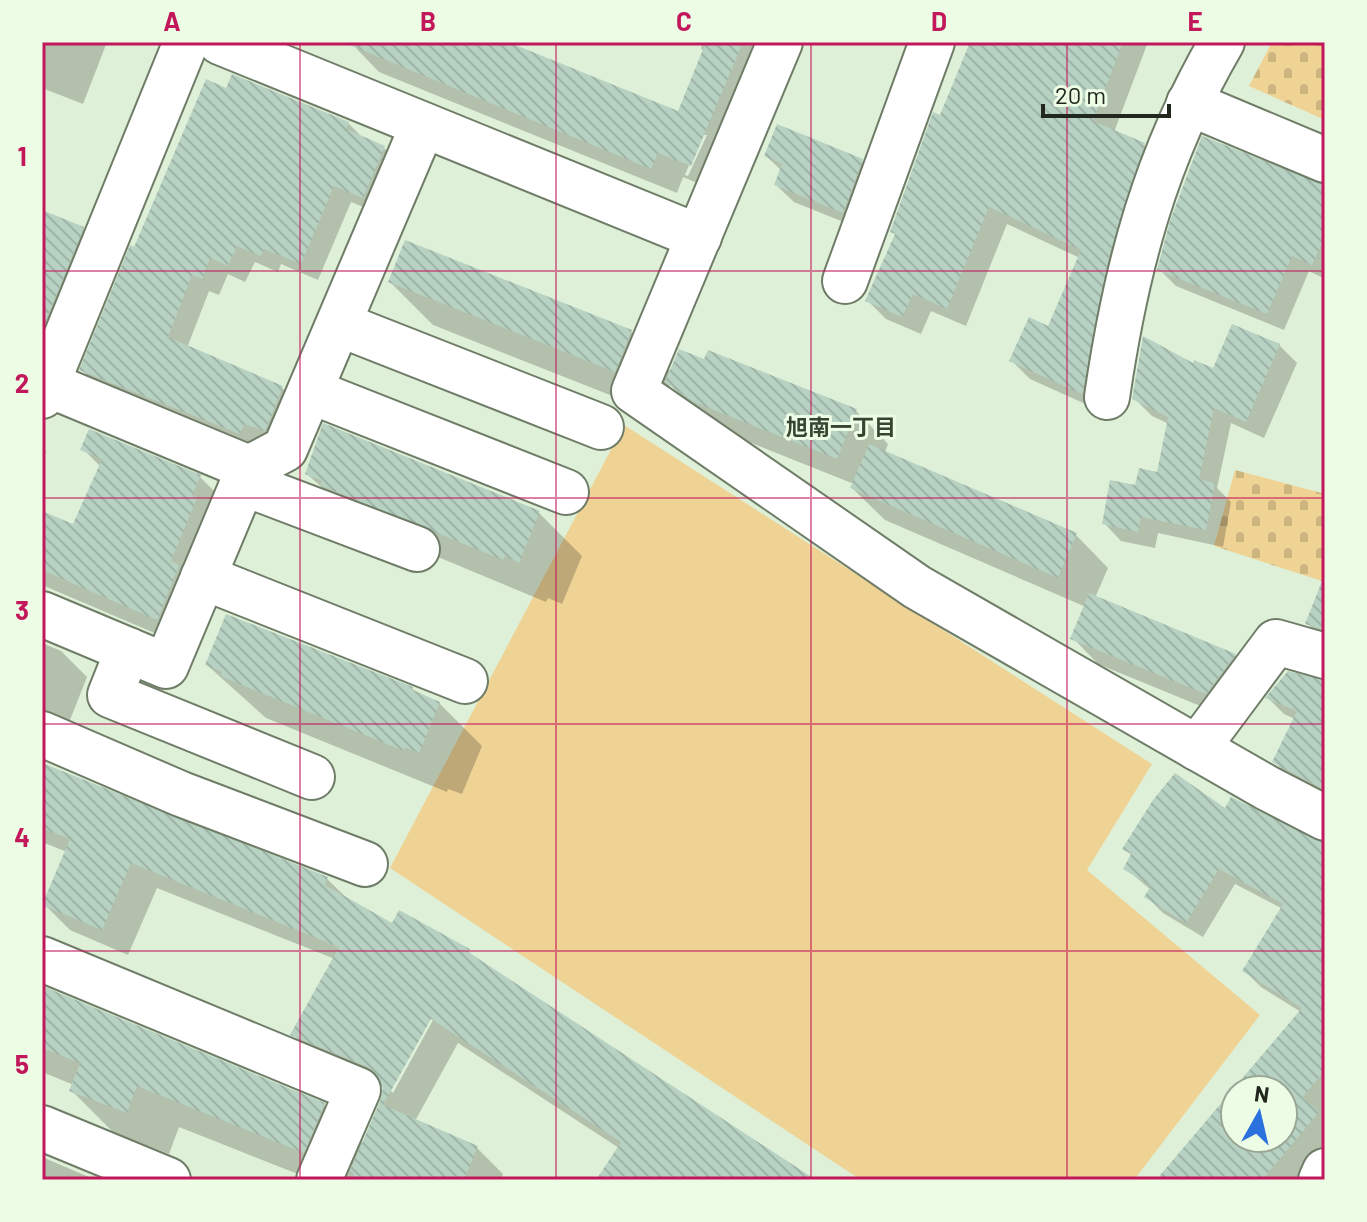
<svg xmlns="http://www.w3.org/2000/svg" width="1367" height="1222" font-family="Barlow,'Noto Sans JP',sans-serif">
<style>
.green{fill:#efd395}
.cemetery{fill:url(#cemetery-stones)}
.shadow{fill:#0003;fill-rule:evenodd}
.building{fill:url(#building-back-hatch);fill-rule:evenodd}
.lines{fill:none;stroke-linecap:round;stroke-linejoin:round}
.minor-casing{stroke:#6f7d68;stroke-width:48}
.minor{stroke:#fff;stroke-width:44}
.grid{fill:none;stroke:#c2185b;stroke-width:2;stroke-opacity:0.55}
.labels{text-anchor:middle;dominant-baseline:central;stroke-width:6;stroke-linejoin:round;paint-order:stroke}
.neighbourhood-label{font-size:22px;font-weight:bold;fill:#374431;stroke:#edfde5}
.neatline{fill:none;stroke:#c2185b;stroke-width:3}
.grid-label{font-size:26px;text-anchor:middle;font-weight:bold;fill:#c2185b}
</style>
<defs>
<pattern id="cemetery-stones" width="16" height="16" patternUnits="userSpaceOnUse" patternTransform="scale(2)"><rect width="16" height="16" fill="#efd395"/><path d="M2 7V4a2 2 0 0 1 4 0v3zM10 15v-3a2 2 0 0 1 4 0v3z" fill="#cdb580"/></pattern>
<pattern id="building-back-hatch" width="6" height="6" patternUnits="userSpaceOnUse" patternTransform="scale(2)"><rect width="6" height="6" fill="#b7d2c3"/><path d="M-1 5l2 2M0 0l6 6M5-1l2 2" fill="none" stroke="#9db4a7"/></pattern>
</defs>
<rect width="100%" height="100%" fill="#dff0d8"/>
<polygon class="green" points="624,425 1152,764 1087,870 1260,1015 1134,1180 861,1180 390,868"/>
<g class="cemetery">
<polygon points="1272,42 1325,42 1325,120 1249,86"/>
<polygon points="1235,470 1325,494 1325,582 1214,546"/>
</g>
<g class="shadow">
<polygon points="42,42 107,42 83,104 42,88"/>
<path d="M355 42H502L679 114 704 52 701 48 703 42H783L716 191 683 177 677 193 379 72 354 46ZM702 135H707L688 176 685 175Z"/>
<polygon points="966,42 1148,42 1114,132 1144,145 1163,163 1101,411 1030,379 1012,361 1049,329 1080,258 1007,224 966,326 931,311 921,334 886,319 867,300 897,236 892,231 971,47"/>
<polygon points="227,90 348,123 364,139 384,148 401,165 380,214 351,202 318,280 281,264 278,272 255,262 245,282 228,274 219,295 209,291 187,348 282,388 299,405 257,450 99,387 82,370 135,249"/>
<polygon points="766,156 862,161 879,178 861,229 794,202 776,185 782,171"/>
<polygon points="1325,186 1325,279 1309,271 1284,330 1176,286 1159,269"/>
<polygon points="42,212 83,228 108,254 42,372"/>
<polygon points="390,282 631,332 671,372 856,411 888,444 885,452 1076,535 1108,568 1095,598 1235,655 1260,681 1232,719 1098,664 1073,638 1086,607 885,520 852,488 854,484 729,434 700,414 670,385 658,414 433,325"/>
<polygon points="1279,345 1297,363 1264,438 1231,423 1217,488 1231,502 1223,547 1158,533 1155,548 1121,541 1104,523 1137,488 1158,474 1169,424 1152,416 1134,398 1194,365 1214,371"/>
<polygon points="42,447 46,452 42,463"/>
<polygon points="83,449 200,477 228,505 185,646 42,585 42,514 74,527 101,467"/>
<polygon points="307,474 539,513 582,556 562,604 548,598 546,602 366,527"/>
<polygon points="1325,596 1325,641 1308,624"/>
<path d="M42 643 61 651 87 677 64 735 44 752 45 766 327 879 351 902 393 926 468 951 480 962 806 1180H599L619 1148 458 1043 415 1121 477 1148 503 1174 501 1180H313L179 1127 169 1154 113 1132 71 1090 74 1085 42 1072V986L324 1105 364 1145 385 1088 319 1060 293 1035 335 959 157 888 128 955 70 930 44 904 67 852 42 842ZM434 1009 438 1011 393 1093 390 1090Z"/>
<polygon points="207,665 412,689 439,703 482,746 462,794 448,789 447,792 266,718"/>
<polygon points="1325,682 1325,797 1291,778 1274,762 1295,719 1284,714 1268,698"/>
<polygon points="1226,810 1325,844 1325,1170 1317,1180 1159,1180 1235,1090 1235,1138 1283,1138 1283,1090 1235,1090 1301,1012 1261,987 1245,971 1283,909 1235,884 1203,937 1163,913 1147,897 1151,890 1125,868 1133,856 1125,849"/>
<polygon points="42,1157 96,1180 42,1180"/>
</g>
<g class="building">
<polygon points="342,42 508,42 678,111 706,42 743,42 691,166 658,153 651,169"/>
<polygon points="970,42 1123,42 1093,121 1145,143 1110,252 1082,394 1009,361 1029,317 1048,326 1081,250 989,207 947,309 913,294 902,317 865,301 895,234 890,232 933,112 940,115"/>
<polygon points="232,74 349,122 346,129 385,146 363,198 334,186 301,264 264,249 261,256 237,246 228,266 210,258 202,279 192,275 168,337 283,386 265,431 244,424 240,434 79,370 130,245 134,247 206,79 226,88"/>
<polygon points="777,124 863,159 843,213 774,185 782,164 764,156"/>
<polygon points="1202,136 1325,184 1325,237 1312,265 1292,256 1267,314 1157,270 1170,221"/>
<polygon points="42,210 84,227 42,330"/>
<polygon points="405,240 632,330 615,372 388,282"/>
<polygon points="1232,324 1280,344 1246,422 1214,408 1199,479 1215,483 1206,530 1141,517 1138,532 1102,524 1110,480 1135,485 1139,468 1157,472 1168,417 1132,399 1143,336 1193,363 1194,360 1213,368"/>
<polygon points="679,349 704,359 708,350 857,409 837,459 694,402 665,382"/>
<polygon points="323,423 540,511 519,563 505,556 503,560 459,542 320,485 322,481 305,474"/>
<polygon points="89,429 201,475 192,496 197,498 171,561 179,565 157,620 42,570 42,511 73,524 102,459 80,450"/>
<polygon points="869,444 1077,533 1058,578 850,488"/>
<polygon points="1322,581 1325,582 1325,630 1305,624"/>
<polygon points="1089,593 1236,654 1206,694 1070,639"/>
<polygon points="226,614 413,687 412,690 440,702 419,753 405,747 404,751 220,676 222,672 205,665"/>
<polygon points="1288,671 1325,680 1325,790 1272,762 1297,711 1265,698"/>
<polygon points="42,763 328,877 325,885 392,923 399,910 470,949 468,952 816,1180 596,1180 621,1142 431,1019 383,1105 478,1146 464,1180 352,1180 354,1173 350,1171 381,1099 383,1088 378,1076 368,1067 290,1035 339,947 131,863 102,930 42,905 70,839 42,828"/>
<path d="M1175 773 1225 808 1231 797 1325 843V1070L1302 1098 1319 1112 1262 1180H1156L1302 1008 1242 971 1283 904 1219 869 1186 923 1144 897 1151 886 1123 869 1131 854 1122 849 1153 800ZM1235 1090H1283V1138H1235Z"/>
<polygon points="42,986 325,1103 304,1153 137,1086 127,1113 69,1091 80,1063 42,1048"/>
</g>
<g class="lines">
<g class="minor-casing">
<g id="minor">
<polyline points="220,42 699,237"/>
<polyline points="780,42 634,391 917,587 1267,788 1325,818"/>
<polyline points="1189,103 1325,160"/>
<polyline points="845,281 932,42"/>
<polyline points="339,324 601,427"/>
<polyline points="310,391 566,492"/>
<polyline points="42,396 186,42"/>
<path d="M1107 397C1126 267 1155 157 1222 42"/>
<polyline points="249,468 285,449 423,125"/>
<polyline points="243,483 417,549"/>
<polyline points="203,577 465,681"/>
<polyline points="42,614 166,666 249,468 47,384"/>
<polyline points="128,650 110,695 312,777"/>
<polyline points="42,734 181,794 365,864"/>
<polyline points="1197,748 1276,642 1325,656"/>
<polyline points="42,959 358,1090 319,1180"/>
<polyline points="42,1128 168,1180"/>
<polyline points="1321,1180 1325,1171"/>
</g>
</g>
<use href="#minor" class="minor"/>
</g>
<path class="grid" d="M300 42V1180M556 42V1180M811 42V1180M1067 42V1180M42 271H1325M42 498H1325M42 724H1325M42 951H1325"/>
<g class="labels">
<g class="neighbourhood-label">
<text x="841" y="426">旭南一丁目</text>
</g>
</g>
<rect width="1367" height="1222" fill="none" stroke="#edfde5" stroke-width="88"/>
<g transform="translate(1259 1114) rotate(8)"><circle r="38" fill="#edfde5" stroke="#9ba796" stroke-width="2"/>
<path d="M0-6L14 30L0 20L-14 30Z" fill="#2a71dd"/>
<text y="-12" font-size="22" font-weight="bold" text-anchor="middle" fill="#21271f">N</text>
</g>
<path d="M1043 104v12h126v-12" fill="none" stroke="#21271f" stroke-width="4"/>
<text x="1055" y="104" font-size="24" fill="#21271f" stroke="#edfde5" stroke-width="6" paint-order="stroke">20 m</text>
<rect x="44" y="44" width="1279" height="1134" class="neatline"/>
<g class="grid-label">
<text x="172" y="31">A</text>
<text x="428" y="31">B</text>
<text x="684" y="31">C</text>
<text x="939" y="31">D</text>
<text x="1195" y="31">E</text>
<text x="22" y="166">1</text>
<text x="22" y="393">2</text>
<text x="22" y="620">3</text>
<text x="22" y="847">4</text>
<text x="22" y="1074">5</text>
</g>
</svg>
